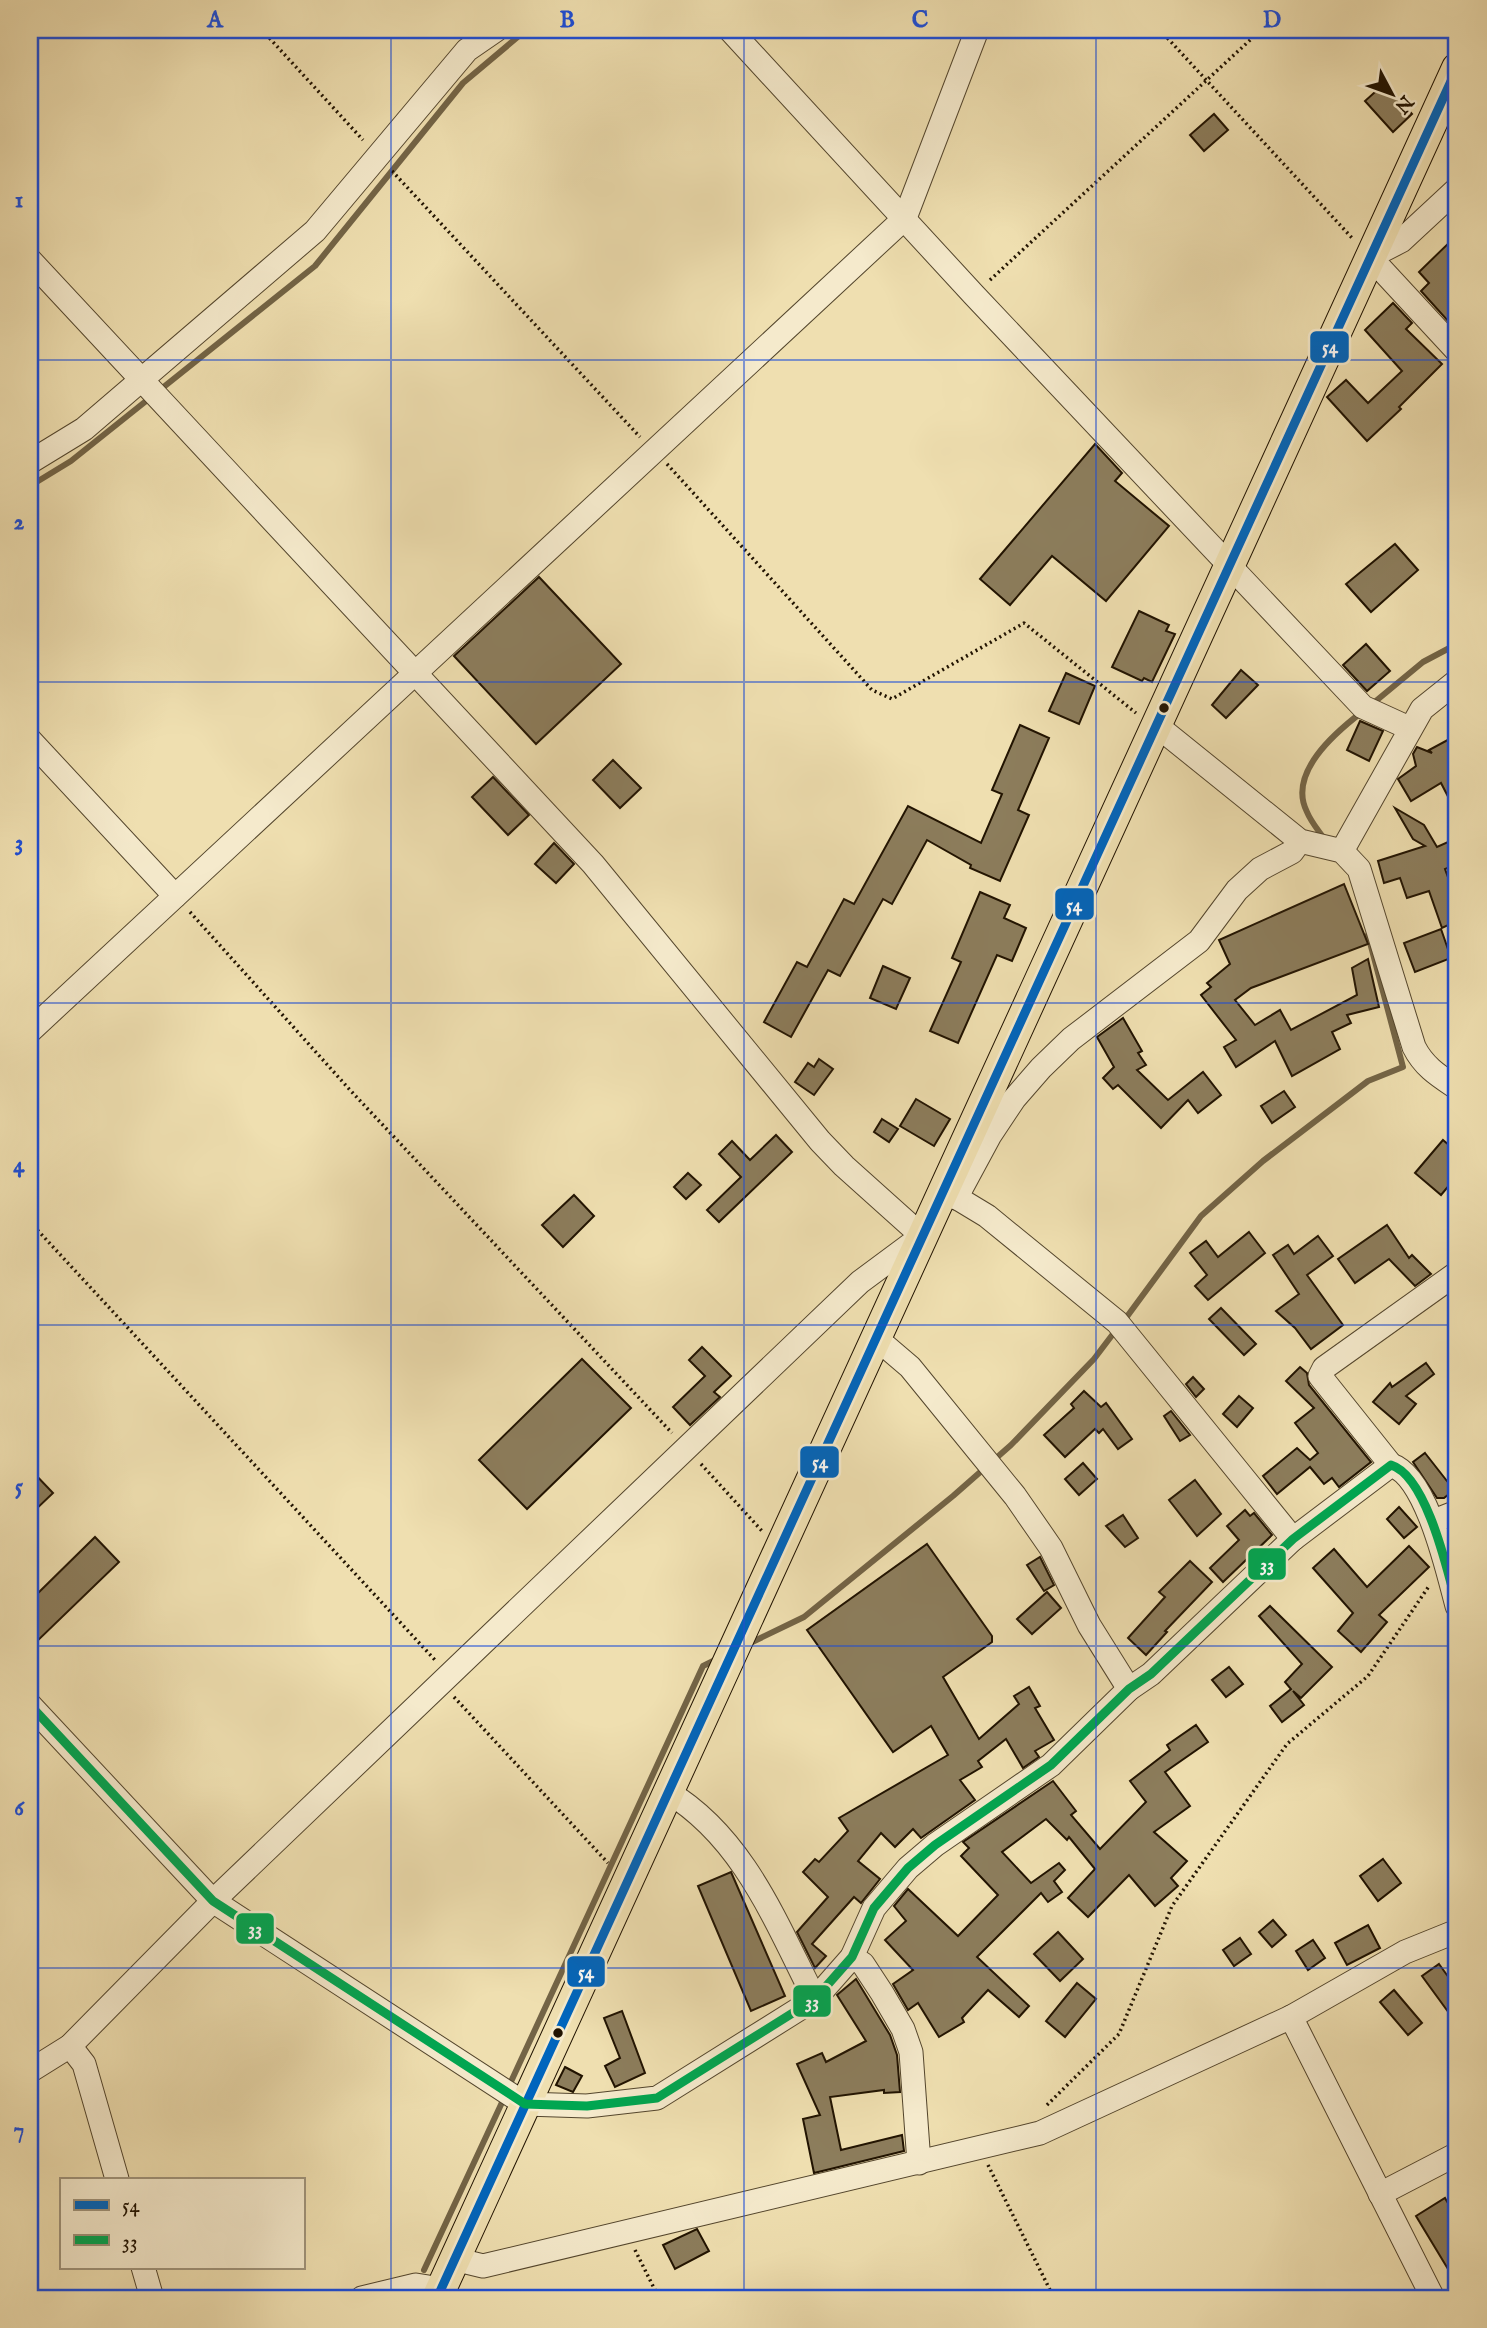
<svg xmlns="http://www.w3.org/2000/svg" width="1487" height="2328" font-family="'IM FELL English',serif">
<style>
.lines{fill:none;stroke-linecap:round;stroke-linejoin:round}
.stream{stroke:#736446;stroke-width:6}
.building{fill:#8c7d5c;stroke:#211301;stroke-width:2}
.minor-casing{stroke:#54462d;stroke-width:25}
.major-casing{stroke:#211301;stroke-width:32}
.path{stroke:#211301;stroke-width:3.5;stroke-dasharray:2 3.5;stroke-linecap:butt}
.minor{stroke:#f5eacc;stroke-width:23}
.major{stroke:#efdfb0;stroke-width:30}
.bus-1-casing{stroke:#f5eacc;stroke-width:14}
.bus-2-casing{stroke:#f5eacc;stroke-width:14}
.bus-1{stroke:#0065bd;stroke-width:9}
.bus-2{stroke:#00a651;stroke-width:9}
.grid{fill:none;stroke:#1d4ed8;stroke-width:2;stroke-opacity:0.55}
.bus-dot{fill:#211301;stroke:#f5eacc;stroke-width:2.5}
.line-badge{stroke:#f5eacc;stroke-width:2.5}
.badge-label{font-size:19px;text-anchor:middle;font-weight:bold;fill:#fff}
.neatline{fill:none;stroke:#1d4ed8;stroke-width:2.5}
.grid-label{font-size:23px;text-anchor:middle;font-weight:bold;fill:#1d4ed8}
</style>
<rect width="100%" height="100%" fill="#efdfb0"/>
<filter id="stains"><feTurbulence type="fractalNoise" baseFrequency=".00286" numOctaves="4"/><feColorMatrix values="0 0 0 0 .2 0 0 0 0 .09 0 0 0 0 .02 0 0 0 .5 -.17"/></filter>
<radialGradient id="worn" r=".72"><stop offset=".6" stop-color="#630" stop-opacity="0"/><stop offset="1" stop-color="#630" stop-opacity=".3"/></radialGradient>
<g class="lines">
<g class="stream">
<polyline points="30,486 71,461 315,266 463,83 526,30"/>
<polyline points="1371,705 1423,662 1457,644"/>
<path d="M1325 840C1319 831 1311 822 1307 812 1287 773 1336 732 1362 712"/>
<polyline points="1123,1322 1201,1216 1263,1161 1368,1081 1403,1067 1368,935"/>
<polyline points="746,1645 804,1617 953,1496 1011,1445 1094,1359 1116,1330"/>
<polyline points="509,2086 703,1666 717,1659"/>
<polyline points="424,2270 505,2096"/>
</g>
</g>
<g class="building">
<polygon points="1384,84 1412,114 1393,132 1365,101"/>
<polygon points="1214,114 1228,130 1204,151 1190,135"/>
<polygon points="1457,235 1457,331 1421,291 1429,283 1419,272"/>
<polygon points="1393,303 1412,323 1406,329 1442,364 1399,407 1401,409 1367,441 1327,397 1346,380 1368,403 1402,371 1365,330"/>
<polygon points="1095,444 1122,473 1115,481 1169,526 1106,601 1052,556 1010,605 980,579"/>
<polygon points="1395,544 1418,570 1371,612 1346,584"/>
<polygon points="539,577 621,664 536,744 454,656"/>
<polygon points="1139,611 1169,625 1166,631 1175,634 1152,682 1144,678 1142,681 1112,667"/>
<polygon points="1366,644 1390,671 1367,691 1343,665"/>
<polygon points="1241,670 1258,685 1226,718 1212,705"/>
<polygon points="1066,673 1095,686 1079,724 1049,711"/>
<polygon points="1360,721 1383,731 1369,761 1347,750"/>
<polygon points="1020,725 1049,738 1018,810 1029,815 1000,881 970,868 971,865 927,840 892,904 883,899 840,976 828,970 791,1037 764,1022 797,962 807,967 844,899 854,904 908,806 981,843 1002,794 992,790"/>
<polygon points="1457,735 1457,814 1441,783 1411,801 1398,779 1416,766 1413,754 1417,747 1432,753 1429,750"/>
<polygon points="613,760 641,788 620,808 593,780"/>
<polygon points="493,777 529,815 508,835 472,797"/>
<polygon points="1395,808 1424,825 1437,847 1457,838 1457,864 1445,869 1457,902 1457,921 1442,928 1429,891 1407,898 1400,878 1384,883 1378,861 1425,846 1413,839"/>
<polygon points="554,843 574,864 556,883 535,864"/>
<polygon points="1344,884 1368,944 1251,988 1235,1000 1255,1025 1280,1010 1291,1030 1357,995 1352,968 1368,959 1379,1007 1347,1015 1351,1023 1332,1032 1340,1049 1292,1076 1275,1041 1236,1067 1224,1047 1236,1040 1201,995 1211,987 1207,983 1230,964 1219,940"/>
<polygon points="980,892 1010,905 1004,918 1026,928 1012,961 997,955 958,1043 930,1031 961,962 952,958"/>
<polygon points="1441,929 1451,958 1415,972 1404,943"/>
<polygon points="883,966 910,978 896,1009 870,998"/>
<polygon points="1123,1018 1142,1051 1138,1053 1146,1065 1137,1070 1168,1100 1203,1072 1221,1095 1198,1113 1188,1100 1161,1128 1118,1085 1113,1089 1103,1078 1114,1067 1097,1037"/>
<polygon points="819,1059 833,1069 814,1095 795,1082 808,1063 814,1067"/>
<polygon points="1284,1091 1295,1107 1272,1123 1261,1106"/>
<polygon points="916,1099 950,1119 934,1146 900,1126"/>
<polygon points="882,1119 898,1129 889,1142 874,1132"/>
<polygon points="776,1135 792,1152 719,1222 707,1210 741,1177 719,1154 732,1141 750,1160"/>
<polygon points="1443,1140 1457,1152 1457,1176 1441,1195 1415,1173"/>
<polygon points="688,1173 701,1185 686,1199 674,1187"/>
<polygon points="574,1195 594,1216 563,1247 542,1225"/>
<polygon points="1387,1225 1409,1258 1412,1255 1431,1274 1415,1286 1389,1259 1355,1283 1338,1259"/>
<polygon points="1249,1232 1265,1253 1208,1300 1195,1286 1207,1275 1190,1253 1206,1241 1218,1257"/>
<polygon points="1318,1236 1333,1256 1307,1275 1343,1325 1311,1349 1295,1328 1276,1311 1299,1294 1273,1255 1288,1245 1294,1254"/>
<polygon points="1221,1308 1256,1344 1244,1355 1209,1319"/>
<polygon points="702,1347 731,1376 714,1392 720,1397 690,1425 673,1407 705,1376 689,1360"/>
<polygon points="582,1359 631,1408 527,1509 479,1460"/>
<polygon points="1426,1363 1434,1374 1406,1396 1416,1404 1399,1424 1373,1402 1390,1383 1392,1387"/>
<polygon points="1300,1367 1307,1373 1309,1385 1371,1462 1339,1487 1332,1478 1324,1484 1310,1467 1277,1494 1263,1476 1297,1448 1310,1460 1318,1453 1295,1423 1314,1408 1286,1381"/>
<polygon points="1193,1377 1204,1389 1196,1397 1186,1384"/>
<polygon points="1084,1391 1101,1407 1106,1403 1132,1439 1118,1449 1103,1429 1099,1433 1095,1429 1065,1457 1044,1435 1074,1408 1071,1404"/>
<polygon points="1239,1396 1253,1408 1237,1427 1223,1414"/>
<polygon points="1171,1411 1190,1435 1180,1441 1164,1416"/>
<polygon points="1425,1453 1454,1490 1444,1498 1437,1498 1413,1462"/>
<polygon points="1083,1463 1097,1479 1079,1495 1065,1479"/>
<polygon points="30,1469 53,1493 30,1515"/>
<polygon points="1195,1480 1221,1514 1197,1536 1169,1500"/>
<polygon points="1399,1507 1417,1527 1404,1538 1387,1519"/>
<polygon points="1245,1510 1250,1516 1254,1513 1272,1535 1223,1582 1210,1568 1239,1540 1227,1526"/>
<polygon points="1123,1515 1138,1538 1125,1547 1106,1526"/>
<polygon points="95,1537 119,1562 30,1648 30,1601"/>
<polygon points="927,1544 992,1636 992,1642 943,1677 979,1739 1019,1704 1014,1696 1029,1687 1040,1706 1035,1708 1054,1740 1035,1751 1039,1757 1023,1768 1006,1739 978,1761 982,1767 960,1780 975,1800 921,1838 913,1829 895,1847 881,1833 858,1861 880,1879 861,1903 854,1897 812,1944 826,1956 815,1968 797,1932 828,1897 803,1872 815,1859 819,1862 848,1831 839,1818 948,1755 931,1726 893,1752 807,1630"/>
<polygon points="1409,1546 1429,1567 1379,1615 1387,1622 1361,1652 1338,1631 1353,1613 1313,1568 1334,1549 1367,1587"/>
<polygon points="1040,1557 1054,1585 1044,1591 1027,1565"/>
<polygon points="1190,1561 1212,1582 1165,1631 1167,1632 1146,1655 1128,1638 1165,1597 1159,1592"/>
<polygon points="1047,1592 1061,1608 1032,1634 1017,1619"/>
<polygon points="1270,1606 1332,1667 1301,1698 1293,1691 1304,1705 1282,1722 1270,1706 1291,1689 1285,1682 1302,1664 1259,1616"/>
<polygon points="1229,1667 1243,1684 1226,1697 1212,1680"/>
<polygon points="1196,1725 1208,1742 1165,1772 1190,1806 1154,1832 1187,1861 1171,1878 1178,1886 1155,1906 1129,1875 1088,1917 1068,1898 1095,1869 1069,1837 1067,1840 1046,1819 1002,1852 1031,1883 1059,1863 1065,1870 1054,1881 1062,1892 1048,1902 1041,1893 977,1957 1029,2006 1019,2017 988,1990 962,2018 964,2022 939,2037 918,2003 908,2010 893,1984 913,1970 885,1940 906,1921 894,1906 908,1889 958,1936 998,1895 961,1856 969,1848 963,1842 1053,1781 1076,1811 1071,1815 1100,1849 1146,1802 1130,1781 1170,1750 1167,1745"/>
<polygon points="1383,1859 1401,1883 1378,1901 1360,1876"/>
<polygon points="731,1872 785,1996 751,2011 698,1886"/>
<polygon points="1273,1920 1286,1935 1272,1947 1259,1932"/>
<polygon points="1368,1925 1380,1948 1347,1965 1335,1943"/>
<polygon points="1058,1932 1083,1959 1060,1981 1034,1954"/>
<polygon points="1240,1938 1251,1954 1234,1966 1223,1950"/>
<polygon points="1313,1940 1325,1958 1308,1970 1296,1951"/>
<polygon points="1439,1964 1457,1989 1457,2024 1422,1976"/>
<polygon points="856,1979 890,2035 897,2055 900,2092 884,2093 884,2090 830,2097 841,2150 902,2135 904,2151 814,2173 803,2119 820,2115 797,2064 822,2053 826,2062 866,2041 837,1995"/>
<polygon points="1077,1983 1096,1999 1065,2037 1046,2021"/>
<polygon points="1394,1990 1422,2023 1408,2035 1380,2002"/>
<polygon points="622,2011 645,2073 615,2087 605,2066 620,2058 604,2018"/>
<polygon points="565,2067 582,2076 573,2092 556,2085"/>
<polygon points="1445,2198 1457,2219 1457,2284 1416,2216"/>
<polygon points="697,2229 709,2251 675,2269 663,2245"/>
</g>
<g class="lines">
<g class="minor-casing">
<g id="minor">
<polyline points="730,30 974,295 1363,707 1409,728"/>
<polyline points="1457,189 1401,241 1370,257 1457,351"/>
<polyline points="30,260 593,864 820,1141 844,1166 922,1236 860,1282 213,1901 70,2046 30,2071"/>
<polyline points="30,462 84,429 315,231 467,50 496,30"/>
<path d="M1156 725 1300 841 1342 851 1359 869 1414 1047C1424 1067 1439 1076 1457 1088"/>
<polyline points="30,740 175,896"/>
<polyline points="1342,851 1422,709 1457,681"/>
<polyline points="30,1031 905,218 977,30"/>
<polyline points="944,1190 987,1216 1117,1322 1293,1539"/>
<polyline points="956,1198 990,1135 1014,1099 1041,1068 1071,1039 1199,941 1237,890 1260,869 1292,852 1300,841"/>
<polyline points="876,1338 910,1367 1015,1496 1051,1548 1089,1625 1129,1689"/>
<polyline points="1391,1465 1320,1376 1324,1368 1457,1273"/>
<polyline points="1434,1521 1457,1512"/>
<path d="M30 1705 213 1901 525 2104 587 2106 657 2098 815 1999 852 1957 874 1908 908 1868 935 1845 1051 1765 1129 1689 1151 1674 1293 1539 1391 1465C1427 1476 1448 1573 1457 1606"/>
<path d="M668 1792C744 1838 776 1923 815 1999"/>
<polyline points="852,1957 863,1964 882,1993 903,2029 911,2052 919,2163"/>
<polyline points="1291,2017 1433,2298"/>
<polyline points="70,2046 84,2064 117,2179"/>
<polyline points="1380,2194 1457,2154"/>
<polyline points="454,2259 483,2266 1040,2133 1291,2017 1405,1952 1457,1931"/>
<polyline points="143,2267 152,2298"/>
<polyline points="362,2298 416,2285 441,2289"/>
</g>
</g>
<g class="major-casing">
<polyline id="major" points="437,2298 1457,68"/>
</g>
<g class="path">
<polyline points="262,30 363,140"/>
<polyline points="1160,30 1353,239"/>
<polyline points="392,171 640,437"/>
<polyline points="990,280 1261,30"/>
<polyline points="667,464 872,690 892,699 1024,623 1136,713"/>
<polyline points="190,912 350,1090 672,1433"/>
<polyline points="30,1222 435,1660"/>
<polyline points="701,1464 762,1531"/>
<polyline points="454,1697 608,1863"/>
<polyline points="1047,2105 1119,2034 1172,1906 1287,1744 1368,1676 1429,1586"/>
<polyline points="988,2165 1054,2298"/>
<polyline points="635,2250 659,2298"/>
</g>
<use href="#minor" class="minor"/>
<use href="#major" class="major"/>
<g class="bus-1-casing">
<polyline id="bus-1" points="437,2298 1457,68"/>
</g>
<g class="bus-2-casing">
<path id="bus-2" d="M30 1705 213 1901 525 2104 587 2106 657 2098 815 1999 852 1957 874 1908 908 1868 935 1845 1051 1765 1129 1689 1151 1674 1293 1539 1391 1465C1427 1476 1448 1573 1457 1606"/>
</g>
<use href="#bus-1" class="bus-1"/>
<use href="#bus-2" class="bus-2"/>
</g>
<path class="grid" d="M391 30V2298M744 30V2298M1096 30V2298M30 360H1457M30 682H1457M30 1003H1457M30 1325H1457M30 1646H1457M30 1968H1457"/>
<g class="bus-dot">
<circle cx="1164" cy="708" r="6"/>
<circle cx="558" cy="2033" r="6"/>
</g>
<g class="line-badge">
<rect x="1309" y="330" width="41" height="34" rx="7" fill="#0065bd"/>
<rect x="1054" y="887" width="41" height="34" rx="7" fill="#0065bd"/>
<rect x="799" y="1445" width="41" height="34" rx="7" fill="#0065bd"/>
<rect x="1247" y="1547" width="40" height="34" rx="7" fill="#00a651"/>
<rect x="235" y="1912" width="40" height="33" rx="7" fill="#00a651"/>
<rect x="566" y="1955" width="40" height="33" rx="7" fill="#0065bd"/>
<rect x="792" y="1984" width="40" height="34" rx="7" fill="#00a651"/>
</g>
<g class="badge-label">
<text x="1330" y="353">54</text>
<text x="1074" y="911">54</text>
<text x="820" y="1468">54</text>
<text x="1267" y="1571">33</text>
<text x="255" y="1935">33</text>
<text x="586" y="1978">54</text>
<text x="812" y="2008">33</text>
</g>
<rect width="1487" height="2328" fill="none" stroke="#efdfb0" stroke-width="77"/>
<rect x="60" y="2178" width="245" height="91" fill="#f5eacc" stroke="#a0947b" stroke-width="2"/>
<rect x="74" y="2200" width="35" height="10" fill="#0065bd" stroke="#a0947b" stroke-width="2"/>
<text x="122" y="2212" font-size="21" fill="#211301">54</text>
<rect x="74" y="2235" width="35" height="10" fill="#00a651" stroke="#a0947b" stroke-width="2"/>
<text x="122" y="2248" font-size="21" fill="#211301">33</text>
<g transform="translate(1392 94) rotate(131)" stroke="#f5eacc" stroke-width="5" paint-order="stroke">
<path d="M0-5L12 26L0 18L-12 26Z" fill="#211301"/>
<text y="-10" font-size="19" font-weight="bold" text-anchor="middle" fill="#211301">N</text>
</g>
<rect x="38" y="38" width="1410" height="2252" class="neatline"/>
<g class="grid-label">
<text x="215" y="27">A</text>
<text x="567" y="27">B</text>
<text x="920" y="27">C</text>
<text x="1272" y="27">D</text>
<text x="19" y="207">1</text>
<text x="19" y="529">2</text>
<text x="19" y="850">3</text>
<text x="19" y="1172">4</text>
<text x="19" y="1494">5</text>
<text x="19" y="1815">6</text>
<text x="19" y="2137">7</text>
</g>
<rect width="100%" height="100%" filter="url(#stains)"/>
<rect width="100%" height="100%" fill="url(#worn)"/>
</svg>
